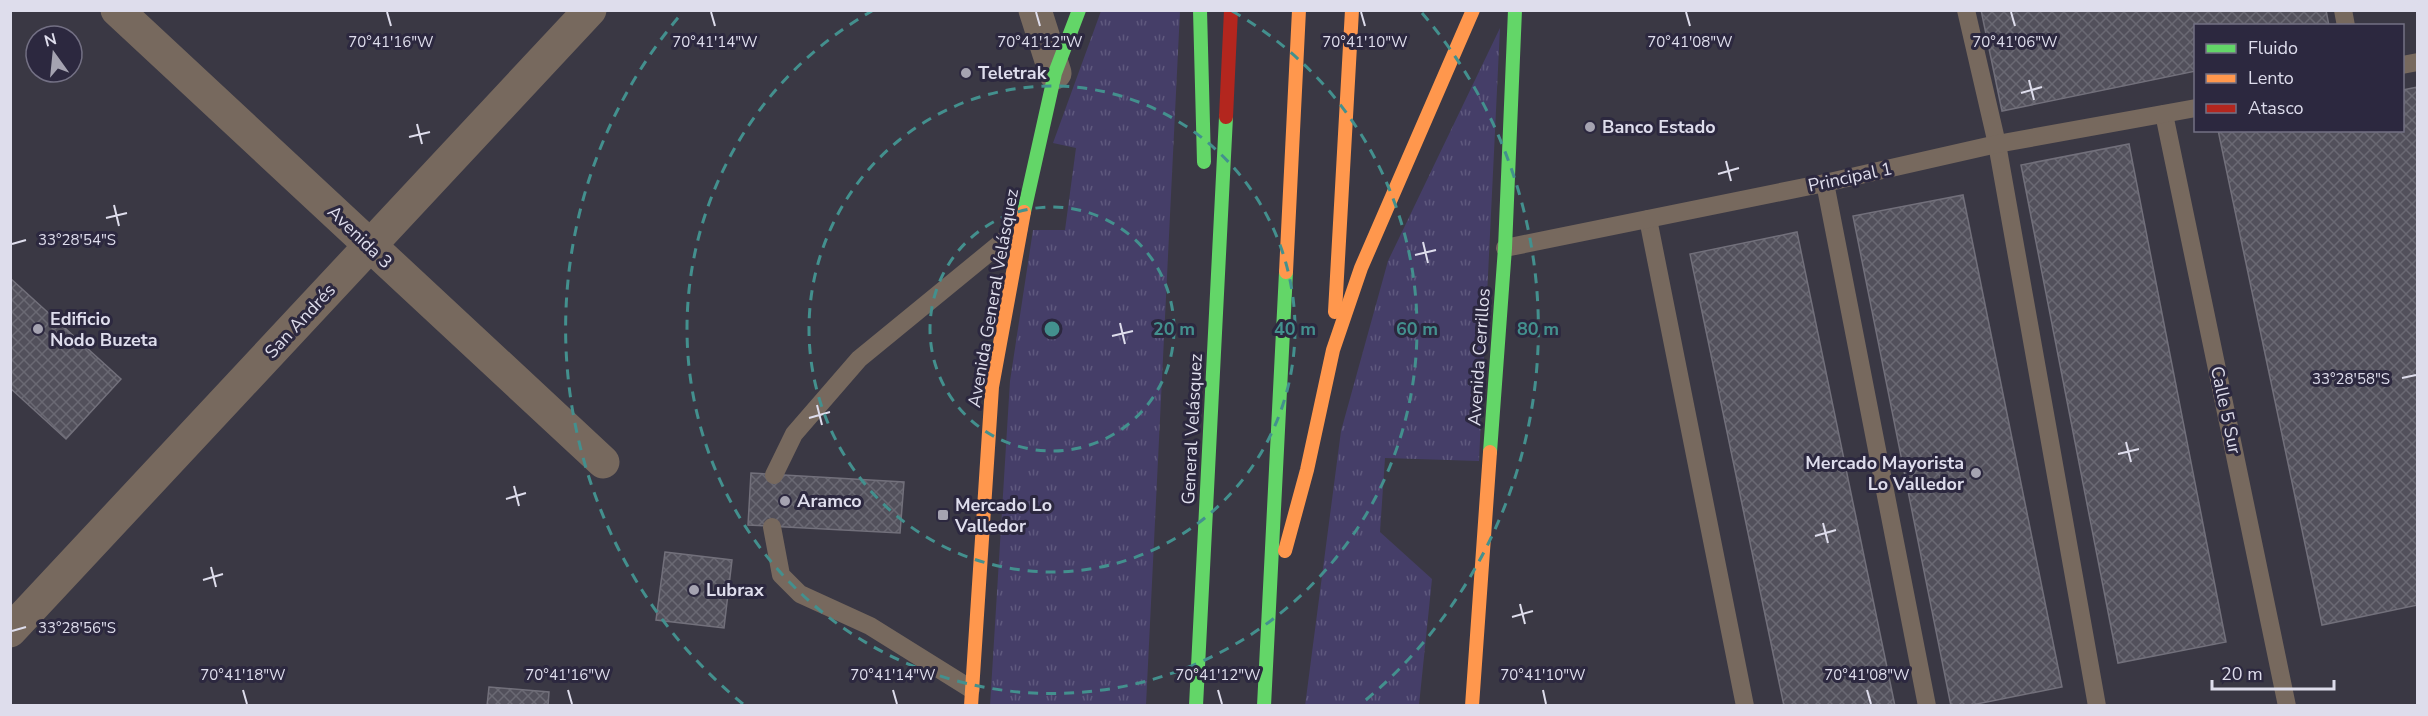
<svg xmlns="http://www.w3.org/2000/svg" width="2428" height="716" font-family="'Nunito Sans',sans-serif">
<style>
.grass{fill:url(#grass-tufts)}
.building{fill:url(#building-cross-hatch);stroke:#72707b;stroke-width:1.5}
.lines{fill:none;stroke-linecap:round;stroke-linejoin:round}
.lane{stroke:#77695e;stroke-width:18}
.street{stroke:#77695e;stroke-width:33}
.fast{stroke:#63d668;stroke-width:14}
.slow{stroke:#ff974d;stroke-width:14}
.jam{stroke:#b3261e;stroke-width:14}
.ticks{fill:none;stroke:#deddec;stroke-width:2}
.ring{fill:none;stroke:#43908e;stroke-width:3;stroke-dasharray:10 8}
.poi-dot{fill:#a5a3b1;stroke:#2c283f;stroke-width:2}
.labels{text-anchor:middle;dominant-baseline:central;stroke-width:6;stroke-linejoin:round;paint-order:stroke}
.poi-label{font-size:18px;font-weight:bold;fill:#deddec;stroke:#2c283f;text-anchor:start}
.street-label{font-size:18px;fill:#deddec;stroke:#2c283f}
.ticks-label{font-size:15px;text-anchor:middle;fill:#deddec;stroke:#2c283f;stroke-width:6;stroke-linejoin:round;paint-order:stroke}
.centre{fill:#43908e;stroke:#2c283f;stroke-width:3}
.ring-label{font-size:18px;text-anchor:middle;font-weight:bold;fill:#43908e;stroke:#2c283f;stroke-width:6;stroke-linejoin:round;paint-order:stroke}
</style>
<defs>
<pattern id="grass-tufts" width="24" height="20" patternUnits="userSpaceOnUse" patternTransform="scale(1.5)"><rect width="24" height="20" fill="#453e68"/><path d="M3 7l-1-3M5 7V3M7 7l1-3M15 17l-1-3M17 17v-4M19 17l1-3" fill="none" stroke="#5f597e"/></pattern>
<pattern id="building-cross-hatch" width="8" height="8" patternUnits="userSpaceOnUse" patternTransform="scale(1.5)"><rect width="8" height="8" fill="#52505b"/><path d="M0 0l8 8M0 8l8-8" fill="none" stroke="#6a6973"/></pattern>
</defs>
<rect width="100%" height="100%" fill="#3a3844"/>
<g class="grass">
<polygon points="1101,11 1180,11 1146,705 990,706 1010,381 1033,230 1065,230 1076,148 1053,143"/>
<polygon points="1500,28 1479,461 1385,458 1380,532 1432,579 1419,705 1305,706 1341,431 1388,261"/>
</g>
<g class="building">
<polygon points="1981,10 2326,10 2329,26 2196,26 2196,71 2002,111"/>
<polygon points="2418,87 2418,605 2322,625 2218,130 2402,130 2402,90"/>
<polygon points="2129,144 2226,642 2118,663 2021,165"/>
<polygon points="1963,195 2062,687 1967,706 1951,706 1853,216"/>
<polygon points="1797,232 1895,706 1784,706 1690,254"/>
<polygon points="10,278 121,379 66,439 10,388"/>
<polygon points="751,473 904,482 900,533 748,525"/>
<polygon points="665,552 732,560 724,628 656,620"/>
<polygon points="489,687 549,692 548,706 487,706"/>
</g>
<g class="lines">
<g class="lane">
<polyline points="1966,10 1997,144 2097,706"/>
<polyline points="2343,10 2346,26"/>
<polyline points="2402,65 2418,62"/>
<polyline points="2164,114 2287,706"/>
<polyline points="1825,183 1927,706"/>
<polyline points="1648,219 1745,706"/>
<polyline points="1505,248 1825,183 1997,144 2196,108"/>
<polyline points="774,475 794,434 859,359 1019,228"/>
<polyline points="772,527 781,575 800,594 870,626 971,689"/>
</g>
<g class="street">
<polyline points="117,10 603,462"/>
<polyline points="1035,10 1055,73"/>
<polyline points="10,631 590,10"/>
</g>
<g class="fast">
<polyline points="1200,10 1204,162"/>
<polyline points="1024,212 1055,73 1079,10"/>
<polyline points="1490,452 1505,248 1515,10"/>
<polyline points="1196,706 1226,117"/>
<polyline points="1264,706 1286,272"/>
</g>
<g class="slow">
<polyline points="1286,272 1299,10"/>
<polyline points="1335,312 1352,10"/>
<polyline points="1285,551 1307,470 1333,350 1361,268 1473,10"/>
<polyline points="971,706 992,387 1024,212"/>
<polyline points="1472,706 1490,452"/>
</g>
<polyline class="jam" points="1226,117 1231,10"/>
</g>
<path class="ticks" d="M387 12 391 26M711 12 715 26M1036 12 1040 26M1361 12 1365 26M1686 12 1690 26M2011 12 2015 26M2029 80 2034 100M2021 93 2042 87M417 124 422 144M409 137 430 132M1726 161 1731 181M1718 174 1739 168M114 205 119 226M106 218 127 213M1423 242 1428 263M12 244 26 240M1415 255 1436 250M1120 323 1125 344M1112 336 1133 331M2402 378 2416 375M817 405 822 425M809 418 830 412M2126 442 2131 462M2118 454 2139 449M514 486 519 506M506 499 526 493M1823 523 1828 543M1815 536 1836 530M211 567 216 587M203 580 223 574M1520 604 1525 624M1512 617 1533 611M12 631 26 627M243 690 247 704M568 690 572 704M893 690 897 704M1218 690 1222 704M1543 690 1546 704M1867 690 1871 704"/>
<g class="ring">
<circle cx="1052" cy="329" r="122"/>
<circle cx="1052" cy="329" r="243"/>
<path d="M1232 11A365 365 0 1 1 872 11"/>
<path d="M743 704A486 486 0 0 1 682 13M1422 13A486 486 0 0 1 1361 704"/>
</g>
<g class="poi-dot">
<circle cx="966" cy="73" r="6"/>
<circle cx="1590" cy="127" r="6"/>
<circle cx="38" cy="329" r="6"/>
<circle cx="1976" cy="473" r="6"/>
<circle cx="785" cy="501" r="6"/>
<rect x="937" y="509" width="12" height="12" rx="3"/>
<circle cx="694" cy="590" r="6"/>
</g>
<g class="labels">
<g class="poi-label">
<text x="978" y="73">Teletrak</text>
<text x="1602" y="127">Banco Estado</text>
<text x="50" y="319">Edificio<tspan x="50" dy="21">Nodo Buzeta</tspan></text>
<text x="1964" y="463" text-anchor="end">Mercado Mayorista<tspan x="1964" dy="21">Lo Valledor</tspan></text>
<text x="797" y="501">Aramco</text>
<text x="955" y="505">Mercado Lo<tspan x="955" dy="21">Valledor</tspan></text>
<text x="706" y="590">Lubrax</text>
</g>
<g class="street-label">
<text transform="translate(1850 177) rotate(-12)">Principal 1</text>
<text transform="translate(360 237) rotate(44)">Avenida 3</text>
<text transform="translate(993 298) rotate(-80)">Avenida General Velásquez</text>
<text transform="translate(300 321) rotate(-47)">San Andrés</text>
<text transform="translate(1479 357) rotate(-86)">Avenida Cerrillos</text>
<text transform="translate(2226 410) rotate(78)">Calle 5 Sur</text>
<text transform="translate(1192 429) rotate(-87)">General Velásquez</text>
</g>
</g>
<g class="ticks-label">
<text x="391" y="47">70°41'16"W</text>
<text x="715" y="47">70°41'14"W</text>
<text x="1040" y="47">70°41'12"W</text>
<text x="1365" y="47">70°41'10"W</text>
<text x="1690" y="47">70°41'08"W</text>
<text x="2015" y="47">70°41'06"W</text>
<text x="77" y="245">33°28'54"S</text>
<text x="2351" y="384">33°28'58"S</text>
<text x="77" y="633">33°28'56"S</text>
<text x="243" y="680">70°41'18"W</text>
<text x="568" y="680">70°41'16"W</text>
<text x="893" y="680">70°41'14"W</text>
<text x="1218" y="680">70°41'12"W</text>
<text x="1543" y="680">70°41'10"W</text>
<text x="1867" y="680">70°41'08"W</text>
</g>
<circle cx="1052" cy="329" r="9" class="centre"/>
<g class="ring-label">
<text x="1174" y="335">20 m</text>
<text x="1295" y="335">40 m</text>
<text x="1417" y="335">60 m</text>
<text x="1538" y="335">80 m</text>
</g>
<rect width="2428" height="716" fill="none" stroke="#deddec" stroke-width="24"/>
<rect x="2194" y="24" width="210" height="108" fill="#2c283f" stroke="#737084" stroke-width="1.5"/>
<rect x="2206" y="44" width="30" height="9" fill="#63d668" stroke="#737084" stroke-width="1.5"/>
<text x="2248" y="54" font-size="18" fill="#deddec">Fluido</text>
<rect x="2206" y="74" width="30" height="9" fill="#ff974d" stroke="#737084" stroke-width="1.5"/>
<text x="2248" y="84" font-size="18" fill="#deddec">Lento</text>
<rect x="2206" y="104" width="30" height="9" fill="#b3261e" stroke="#737084" stroke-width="1.5"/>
<text x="2248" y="114" font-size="18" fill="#deddec">Atasco</text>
<g transform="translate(54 54) rotate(345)"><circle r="28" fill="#2c283f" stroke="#737084" stroke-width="1.5"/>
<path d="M0-4.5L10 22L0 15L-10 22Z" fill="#a5a3b1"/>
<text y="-9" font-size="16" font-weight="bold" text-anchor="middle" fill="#deddec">N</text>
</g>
<path d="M2212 680v9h122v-9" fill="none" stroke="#deddec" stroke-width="3"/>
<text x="2221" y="680" font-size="18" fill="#deddec" stroke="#2c283f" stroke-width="4.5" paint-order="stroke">20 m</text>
</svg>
